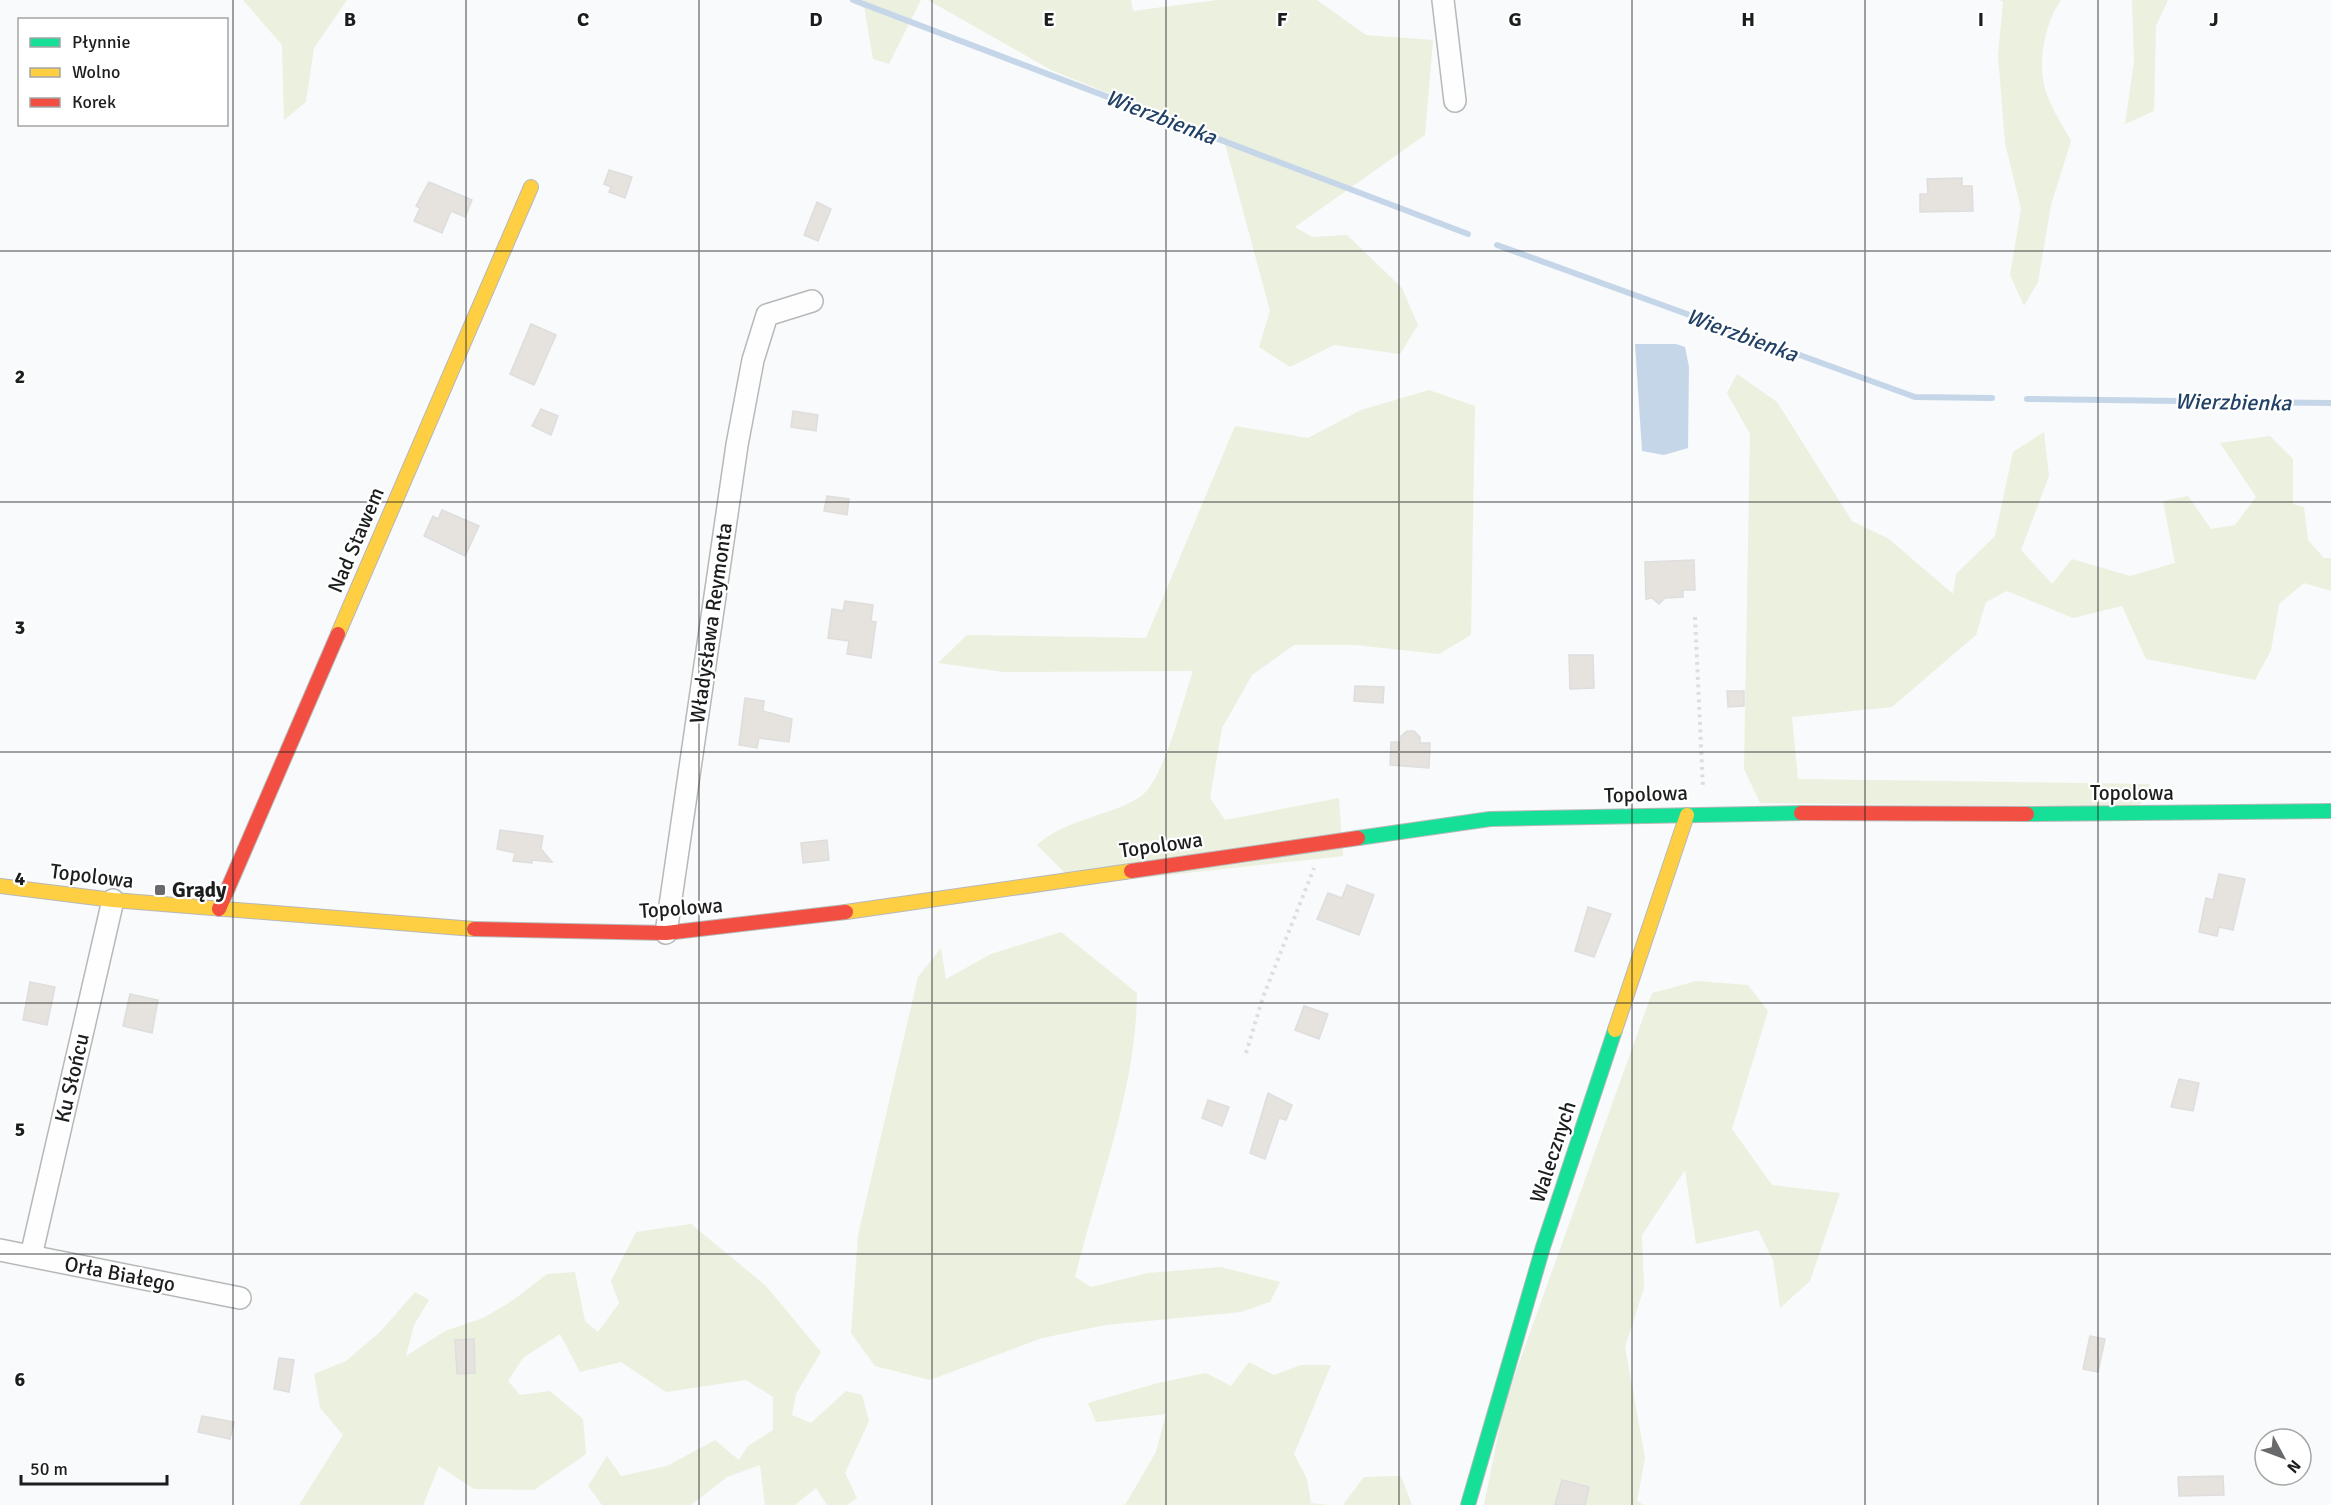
<svg xmlns="http://www.w3.org/2000/svg" width="2331" height="1505" font-family="Signika,sans-serif">
<style>
.green{fill:#ecf0df}
.water{fill:#c6d6e9}
.lines{fill:none;stroke-linecap:round;stroke-linejoin:round}
.stream{stroke:#c6d6e9;stroke-width:6}
.building{fill:#e6e2dd;stroke:#dedede;stroke-width:1.5}
.street-casing{stroke:#b7b8b9;stroke-width:24}
.fast-casing{stroke:#b7b8b9;stroke-width:16}
.slow-casing{stroke:#b7b8b9;stroke-width:16}
.jam-casing{stroke:#b7b8b9;stroke-width:16}
.path{stroke:#dededf;stroke-width:4;stroke-dasharray:3 4.5;stroke-linecap:butt}
.street{stroke:#fefefe;stroke-width:21}
.fast{stroke:#16e098;stroke-width:14}
.slow{stroke:#ffcf43;stroke-width:14}
.jam{stroke:#f24e42;stroke-width:14}
.grid{fill:none;stroke:#1c1d1d;stroke-width:1.5;stroke-opacity:0.55}
.poi-dot{fill:#696a6b;stroke:#fff;stroke-width:2}
.labels{text-anchor:middle;dominant-baseline:central;stroke-width:4.5;stroke-linejoin:round;paint-order:stroke}
.street-label{font-size:21px;fill:#1c1d1d;stroke:#fff}
.poi-label{font-size:21px;font-weight:bold;fill:#1c1d1d;stroke:#fff;text-anchor:start}
.water-label{font-size:22px;font-style:italic;fill:#224166;stroke:#fff}
.grid-label{font-size:20px;text-anchor:middle;font-weight:bold;fill:#1c1d1d;stroke:#fff;stroke-width:4.5;stroke-linejoin:round;paint-order:stroke}
</style>
<rect width="100%" height="100%" fill="#f8fafb"/>
<g class="green">
<polygon points="243,0 347,0 314,48 306,102 284,120 282,45"/>
<polygon points="863,0 921,0 889,64 873,59"/>
<polygon points="928,0 1131,0 1133,11 1217,0 1317,0 1366,35 1433,40 1425,135 1295,227 1312,237 1347,235 1402,288 1418,325 1400,354 1334,345 1290,367 1259,347 1270,311 1224,140 1051,70"/>
<path d="M2000 0H2061C2044 24 2036 67 2047 95 2053 111 2063 126 2071 141L2051 205 2038 282 2024 306 2010 275 2021 209 2005 143 1998 55 2003 2Z"/>
<polygon points="2132,0 2168,0 2156,26 2154,111 2125,124 2134,62"/>
<polygon points="1737,374 1777,402 1852,521 1889,539 1953,594 1956,574 1995,536 2013,452 2044,432 2049,476 2021,550 2052,584 2072,559 2130,576 2175,563 2163,501 2188,496 2211,529 2235,525 2256,497 2220,443 2270,436 2293,459 2293,504 2304,507 2308,540 2324,558 2331,558 2331,591 2304,583 2279,604 2271,650 2255,680 2146,659 2122,606 2073,618 2007,591 1986,602 1976,635 1892,707 1792,717 1798,779 2150,784 2139,807 1760,803 1744,769 1750,434 1727,393"/>
<path d="M1429 390 1475 406 1471 635 1439 654 1355 645H1294L1252 675 1222 728 1210 798 1225 820 1339 798 1343 856 1077 885 1037 845C1067 818 1109 817 1140 797 1164 781 1183 700 1193 671L1004 672 938 663 967 635 1146 638 1235 426 1308 438 1361 410Z"/>
<path d="M1061 932 1137 993C1136 1091 1098 1184 1075 1277L1091 1287 1148 1273 1221 1267 1280 1282 1270 1302 1241 1312 1106 1325 1042 1338 930 1380 875 1366 851 1333 858 1235 918 977 941 948 946 979 991 954Z"/>
<polygon points="1697,981 1748,985 1768,1011 1732,1129 1772,1185 1840,1193 1810,1281 1780,1308 1773,1260 1758,1230 1696,1244 1685,1170 1642,1235 1644,1288 1625,1347 1645,1458 1637,1501 1644,1505 1484,1505 1504,1405 1652,993"/>
<polygon points="691,1224 766,1286 821,1352 796,1394 792,1415 811,1423 846,1391 862,1395 869,1421 845,1473 857,1498 847,1505 827,1505 816,1488 795,1505 765,1505 760,1465 727,1477 691,1505 602,1505 588,1486 607,1456 621,1476 667,1466 715,1440 739,1460 748,1446 773,1430 773,1397 746,1380 666,1392 621,1362 580,1372 560,1334 523,1358 508,1381 520,1395 550,1391 583,1419 586,1454 534,1490 474,1489 439,1466 423,1505 299,1505 343,1435 320,1408 314,1374 346,1361 381,1331 415,1292 429,1300 414,1325 406,1356 445,1331 483,1318 512,1301 547,1274 575,1272 585,1321 598,1332 619,1303 611,1281 636,1232"/>
<polygon points="1249,1362 1274,1375 1301,1365 1331,1365 1294,1454 1307,1479 1311,1503 1329,1505 1125,1505 1156,1452 1166,1414 1096,1422 1088,1403 1158,1383 1206,1373 1231,1386"/>
<polygon points="1401,1476 1412,1505 1343,1505 1364,1477"/>
</g>
<polygon class="water" points="1635,344 1676,344 1685,347 1689,367 1688,448 1664,455 1642,451"/>
<g class="lines">
<g class="stream">
<polyline points="853,0 1468,234"/>
<polyline points="1497,245 1915,397 1992,398"/>
<polyline points="2027,399 2331,403"/>
</g>
</g>
<g class="building">
<polygon points="609,170 632,177 625,198 609,192 611,187 604,184"/>
<polygon points="1962,178 1962,186 1972,186 1973,211 1920,212 1920,194 1928,194 1927,179"/>
<polygon points="429,182 472,200 465,217 451,211 442,233 414,221 420,208 416,206"/>
<polygon points="817,202 831,209 818,241 804,235"/>
<polygon points="531,324 556,335 534,385 510,374"/>
<polygon points="541,409 558,416 551,435 532,426"/>
<polygon points="793,411 818,415 816,431 791,427"/>
<polygon points="827,496 849,499 847,515 824,511"/>
<polygon points="442,510 479,526 465,556 424,536 433,516 438,519"/>
<polygon points="1694,560 1695,590 1683,590 1683,597 1665,598 1659,604 1652,598 1646,599 1645,562"/>
<polygon points="845,601 873,605 871,621 876,622 871,658 847,654 849,641 828,638 832,609 843,611"/>
<polygon points="1569,655 1593,655 1594,688 1570,689"/>
<polygon points="1355,686 1384,687 1383,703 1354,701"/>
<polygon points="1727,691 1744,691 1744,706 1728,707"/>
<polygon points="745,698 764,701 763,711 792,719 789,742 759,738 757,748 739,745"/>
<polygon points="1407,731 1414,731 1420,737 1420,743 1430,743 1429,768 1390,765 1391,742 1401,742 1401,736"/>
<polygon points="500,830 543,836 541,849 552,862 532,860 532,863 513,861 515,853 497,849"/>
<polygon points="827,840 829,860 803,863 801,843"/>
<polygon points="2219,874 2245,879 2233,930 2219,927 2217,936 2199,932 2206,898 2213,900"/>
<polygon points="1347,885 1374,895 1359,935 1317,919 1328,893 1342,898"/>
<polygon points="1588,907 1611,914 1594,957 1575,951"/>
<polygon points="30,982 55,987 47,1025 23,1020"/>
<polygon points="130,994 158,1000 152,1033 123,1026"/>
<polygon points="1304,1006 1328,1014 1319,1039 1295,1030"/>
<polygon points="2179,1079 2199,1083 2193,1111 2171,1107"/>
<polygon points="1268,1093 1292,1105 1286,1120 1279,1118 1265,1159 1250,1153"/>
<polygon points="1208,1100 1229,1107 1222,1126 1202,1118"/>
<polygon points="2090,1336 2105,1339 2098,1372 2083,1369"/>
<polygon points="474,1339 475,1373 457,1374 455,1340"/>
<polygon points="279,1358 294,1360 289,1392 274,1389"/>
<polygon points="202,1416 234,1422 230,1439 198,1432"/>
<polygon points="2223,1476 2224,1495 2179,1496 2178,1477"/>
<polygon points="1562,1480 1589,1487 1585,1505 1555,1505"/>
</g>
<g class="lines">
<g class="street-casing">
<g id="street">
<polyline points="1443,0 1455,101"/>
<polyline points="666,933 737,445 753,360 767,315 812,301"/>
<polyline points="0,1250 240,1298"/>
<polyline points="31,1256 113,900"/>
</g>
</g>
<g class="fast-casing">
<g id="fast">
<polyline points="2027,814 2331,811"/>
<polyline points="1358,838 1490,819 1801,813"/>
<polyline points="1468,1505 1543,1247 1615,1030"/>
</g>
</g>
<g class="slow-casing">
<g id="slow">
<polyline points="338,634 531,187"/>
<polyline points="0,886 113,900 474,929"/>
<polyline points="846,912 1131,871"/>
<polyline points="1615,1030 1687,815"/>
</g>
</g>
<g class="jam-casing">
<g id="jam">
<polyline points="1801,813 2027,814"/>
<polyline points="1131,871 1358,838"/>
<polyline points="219,909 338,634"/>
<polyline points="474,929 666,933 846,912"/>
</g>
</g>
<g class="path">
<polyline points="1695,617 1703,789"/>
<polyline points="1246,1053 1263,997 1314,868"/>
</g>
<use href="#street" class="street"/>
<use href="#fast" class="fast"/>
<use href="#slow" class="slow"/>
<use href="#jam" class="jam"/>
</g>
<path class="grid" d="M233 0V1505M466 0V1505M699 0V1505M932 0V1505M1166 0V1505M1399 0V1505M1632 0V1505M1865 0V1505M2098 0V1505M0 251H2331M0 502H2331M0 752H2331M0 1003H2331M0 1254H2331"/>
<rect class="poi-dot" x="154" y="884" width="12" height="12" rx="3"/>
<g class="labels">
<g class="street-label">
<text transform="translate(356 540) rotate(-67)">Nad Stawem</text>
<text transform="translate(711 623) rotate(-82)">Władysława Reymonta</text>
<text x="2132" y="793">Topolowa</text>
<text transform="translate(1646 794) rotate(-2)">Topolowa</text>
<text transform="translate(1161 845) rotate(-8)">Topolowa</text>
<text transform="translate(92 876) rotate(7)">Topolowa</text>
<text transform="translate(681 908) rotate(-4)">Topolowa</text>
<text transform="translate(72 1078) rotate(-77)">Ku Słońcu</text>
<text transform="translate(1553 1152) rotate(-72)">Walecznych</text>
<text transform="translate(120 1274) rotate(11)">Orła Białego</text>
</g>
<g class="poi-label">
<text x="172" y="890">Grądy</text>
</g>
<g class="water-label">
<text transform="translate(1161 117) rotate(21)">Wierzbienka</text>
<text transform="translate(1742 335) rotate(20)">Wierzbienka</text>
<text transform="translate(2233 402) rotate(1)">Wierzbienka</text>
</g>
</g>
<g class="grid-label">
<text x="350" y="26">B</text>
<text x="583" y="26">C</text>
<text x="816" y="26">D</text>
<text x="1049" y="26">E</text>
<text x="1282" y="26">F</text>
<text x="1515" y="26">G</text>
<text x="1748" y="26">H</text>
<text x="1981" y="26">I</text>
<text x="2214" y="26">J</text>
<text x="20" y="383">2</text>
<text x="20" y="634">3</text>
<text x="20" y="885">4</text>
<text x="20" y="1136">5</text>
<text x="20" y="1386">6</text>
</g>
<rect x="18" y="18" width="210" height="108" fill="#ffffff" stroke="#a4a5a5" stroke-width="1.5"/>
<rect x="30" y="38" width="30" height="9" fill="#16e098" stroke="#a4a5a5" stroke-width="1.5"/>
<text x="72" y="48" font-size="18" fill="#1c1d1d">Płynnie</text>
<rect x="30" y="68" width="30" height="9" fill="#ffcf43" stroke="#a4a5a5" stroke-width="1.5"/>
<text x="72" y="78" font-size="18" fill="#1c1d1d">Wolno</text>
<rect x="30" y="98" width="30" height="9" fill="#f24e42" stroke="#a4a5a5" stroke-width="1.5"/>
<text x="72" y="108" font-size="18" fill="#1c1d1d">Korek</text>
<g transform="translate(2283 1457) rotate(131)"><circle r="28" fill="#ffffff" stroke="#a4a5a5" stroke-width="1.5"/>
<path d="M0-4.5L10 22L0 15L-10 22Z" fill="#696a6b"/>
<text y="-9" font-size="16" font-weight="bold" text-anchor="middle" fill="#1c1d1d">N</text>
</g>
<path d="M21 1475v9h146v-9" fill="none" stroke="#1c1d1d" stroke-width="3"/>
<text x="30" y="1475" font-size="18" fill="#1c1d1d" stroke="#ffffff" stroke-width="4.5" paint-order="stroke">50 m</text>
</svg>
